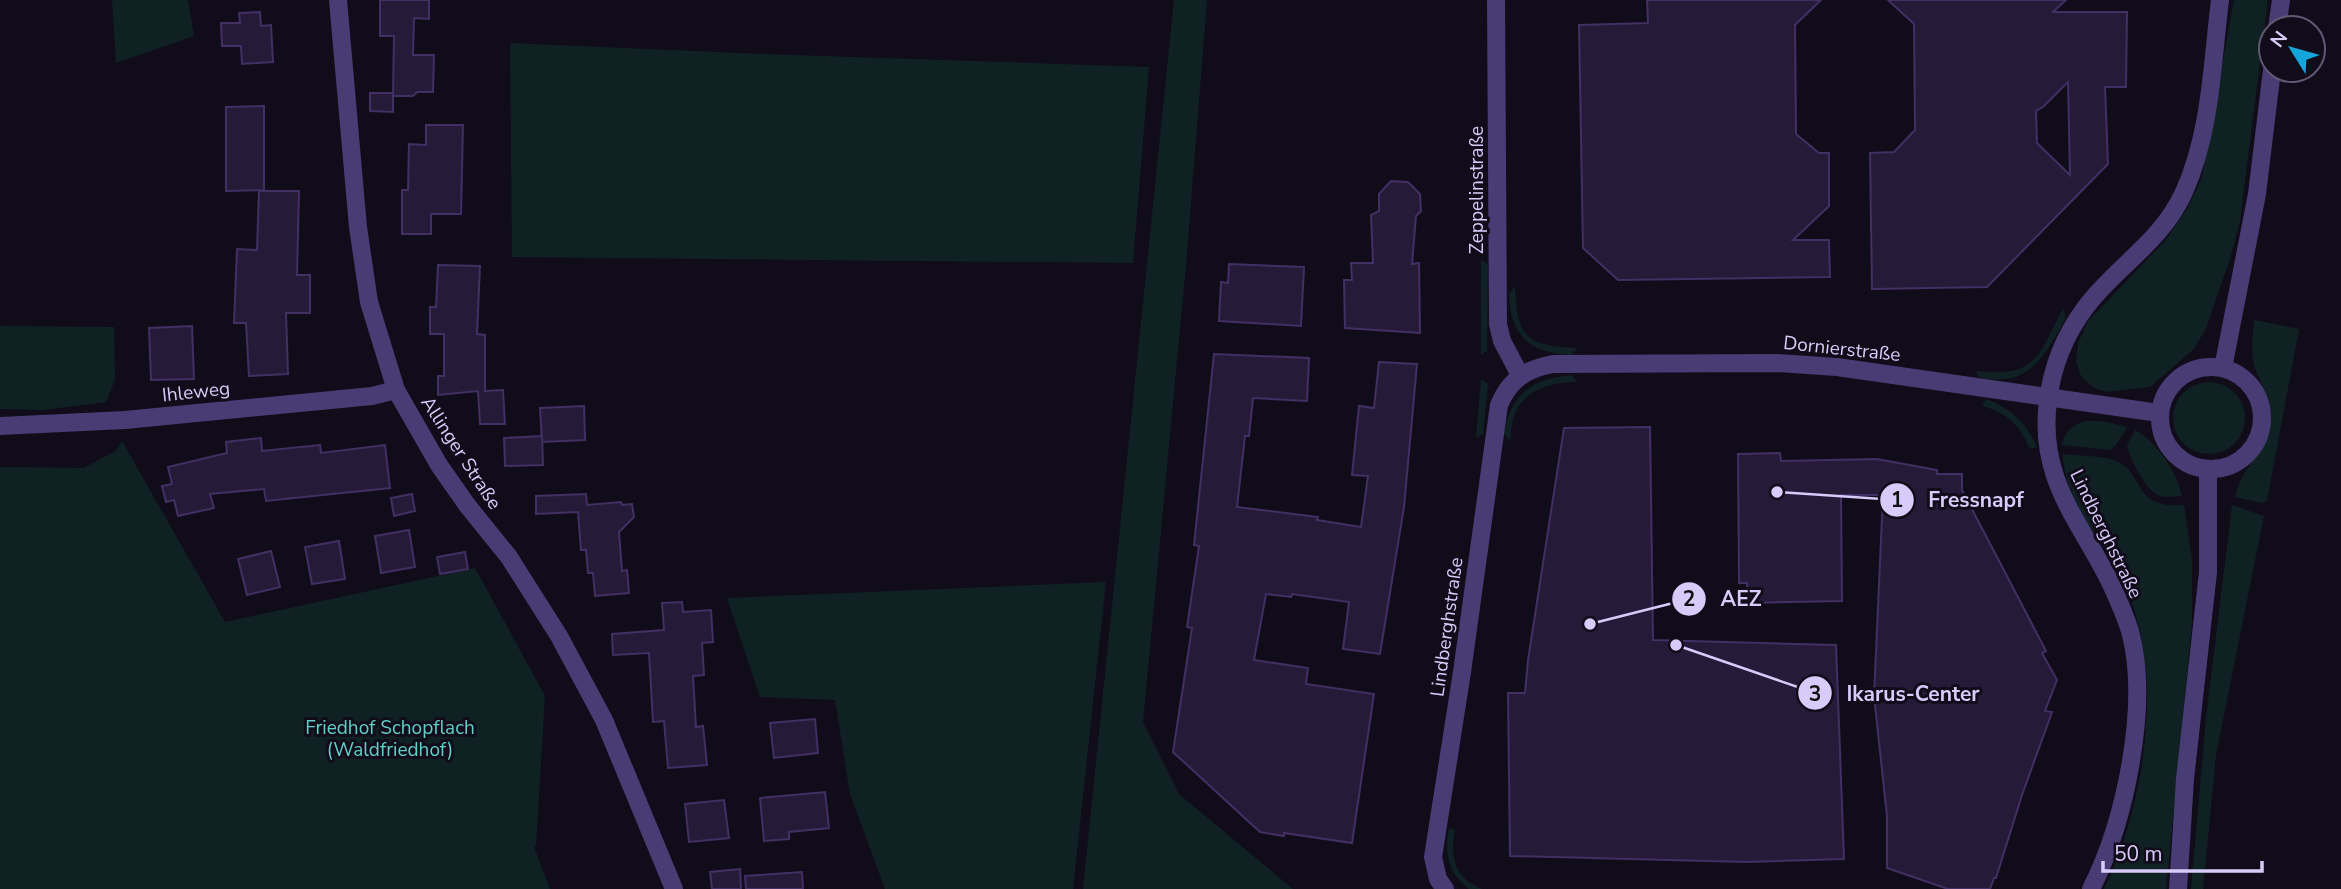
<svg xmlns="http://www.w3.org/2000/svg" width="2341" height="889" font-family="'Nunito Sans',sans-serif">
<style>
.green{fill:#102123}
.building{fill:#261a39;stroke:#422f63;stroke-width:2;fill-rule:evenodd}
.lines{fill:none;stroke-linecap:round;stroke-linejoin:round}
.minor{stroke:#483c74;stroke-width:18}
.labels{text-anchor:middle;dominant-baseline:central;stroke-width:6;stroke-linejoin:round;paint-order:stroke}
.street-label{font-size:19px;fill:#d8cbfa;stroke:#110c1a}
.park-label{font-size:19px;fill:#5fd1c8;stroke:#110c1a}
.leader{fill:none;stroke:#d8cbfa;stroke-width:2.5}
.callout-dot{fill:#d8cbfa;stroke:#110c1a;stroke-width:2.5}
.mark-label{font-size:21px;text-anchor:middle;font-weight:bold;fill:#111}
.callout-label{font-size:21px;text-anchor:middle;font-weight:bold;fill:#d8cbfa;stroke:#110c1a;stroke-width:6;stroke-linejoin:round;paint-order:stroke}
</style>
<rect width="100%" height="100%" fill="#110c1a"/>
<g class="green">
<polygon points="112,0 188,0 194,36 116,63"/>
<polygon points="1174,0 1207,0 1186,265 1143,722 1179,794 1293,889 1083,889"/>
<polygon points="2234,0 2268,0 2240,221 2230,259 2206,328 2194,349 2150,387 2106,392 2094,388 2081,376 2076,362 2078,343 2088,321 2164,242 2187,209 2202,177"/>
<polygon points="510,43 763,54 1149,67 1133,263 512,257"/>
<polygon points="1481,260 1488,264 1487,351 1481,355"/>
<path d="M1515 286C1517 339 1527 346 1578 348L1571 355C1530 353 1510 336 1509 294Z"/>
<path d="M2063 308 2066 318C2044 356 2030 389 1978 377L1976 371C2036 378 2039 356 2063 308Z"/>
<path d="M2254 320 2299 329 2267 501 2262 503 2235 497C2242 464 2271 450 2271 414 2271 398 2260 383 2255 368 2250 353 2253 335 2254 320Z"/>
<polygon points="0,326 114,327 115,380 106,402 43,410 0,409"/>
<path d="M1572 375 1577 382C1551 381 1521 391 1513 419 1511 426 1511 434 1510 442L1504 433C1511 393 1532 379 1572 375Z"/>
<polygon points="1481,379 1488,384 1483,434 1476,438"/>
<circle cx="2209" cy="418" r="36"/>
<path d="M1986 399C2012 409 2026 422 2037 447L2030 449C2020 425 2007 413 1982 406Z"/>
<path d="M2086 421H2102L2127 427 2116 445 2110 450 2062 445C2065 431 2072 425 2086 421Z"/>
<path d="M2135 430C2158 443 2176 471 2182 496 2176 496 2167 498 2160 496 2146 491 2130 459 2127 446Z"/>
<polygon points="122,441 225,622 475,568 545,696 536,846 534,847 550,889 0,889 0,467 84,468 115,451"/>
<path d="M2062 454C2078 456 2101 455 2116 461 2147 475 2131 509 2184 505L2192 560V624L2166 889H2104C2145 805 2165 675 2126 588 2110 554 2085 525 2071 490 2066 479 2064 466 2062 454Z"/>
<polygon points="2232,505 2264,516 2216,755 2203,889 2191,889 2206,718"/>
<polygon points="1106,582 1073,889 885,889 850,794 835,700 760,697 727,598"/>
<path d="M1449 828 1455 830C1450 856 1454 878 1482 889H1469C1448 873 1444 853 1449 828Z"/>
</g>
<g class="building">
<polygon points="380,0 429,0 429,19 414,18 413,55 434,55 433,92 417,92 413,96 393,96 394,36 380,36"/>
<polygon points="1647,0 1821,0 1795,25 1796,134 1819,153 1829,153 1829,206 1793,240 1829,240 1830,277 1618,280 1583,248 1579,25 1648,23"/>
<path d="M1888 0H2066L2053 12H2127L2126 87H2105L2108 164 1987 287 1872 289 1870 153 1894 152 1915 130 1914 24ZM2068 82 2070 175 2037 143 2036 111 2043 107Z"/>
<polygon points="260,12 261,26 271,25 273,62 242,64 241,46 222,46 221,23 240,23 239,13"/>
<polygon points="370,93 393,93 393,112 370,111"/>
<polygon points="264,106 264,190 226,191 226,107"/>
<polygon points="426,125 463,125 461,214 431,214 431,234 402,234 402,190 408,190 409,144 426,145"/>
<polygon points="1391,181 1408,182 1420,194 1421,211 1416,216 1412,264 1419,263 1420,333 1345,328 1344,280 1352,280 1351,263 1373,263 1371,215 1379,211 1379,194"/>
<polygon points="259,191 299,191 297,275 310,275 310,313 286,313 288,374 249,376 246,323 234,323 237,249 257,250"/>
<polygon points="1229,264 1304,267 1301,326 1219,321 1221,282 1228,283"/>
<polygon points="438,265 480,266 477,334 485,335 485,391 503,390 505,424 480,424 478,391 438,395 438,376 444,376 444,334 430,334 430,307 436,307"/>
<polygon points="192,326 194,379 151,380 149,328"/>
<polygon points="1214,354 1309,358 1307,401 1253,398 1249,436 1245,436 1237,507 1318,517 1317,520 1361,527 1368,476 1352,475 1359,406 1374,408 1379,362 1417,364 1404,507 1380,654 1343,649 1349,602 1292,594 1291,597 1266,594 1254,660 1308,668 1306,684 1374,694 1352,843 1284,833 1284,836 1260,832 1173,752 1192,628 1187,627 1199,546 1194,545"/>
<polygon points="584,406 585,440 542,442 540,408"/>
<polygon points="1650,427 1653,640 1836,645 1844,859 1746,862 1510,856 1508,693 1525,693 1528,660 1564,428"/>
<polygon points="542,436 543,465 505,466 504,438"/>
<polygon points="261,438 262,451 320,445 321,453 385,445 390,488 266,501 264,489 210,494 214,508 178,516 174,500 166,502 162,486 172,484 168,467 227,453 226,442"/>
<polygon points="1780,453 1781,461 1877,459 1937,470 1937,474 1962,474 1962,490 2046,651 2042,653 2057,680 2045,711 2052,712 2022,795 1996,878 1994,878 1990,889 1948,889 1887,868 1887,816 1874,696 1883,495 1841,495 1842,601 1747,603 1747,583 1739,583 1738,454"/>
<polygon points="412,494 415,511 394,516 391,498"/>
<polygon points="586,494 587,505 621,502 622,505 632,504 634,517 619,532 622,571 627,570 629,593 595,596 593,573 588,573 586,550 581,550 578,512 536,514 536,496"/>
<polygon points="409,530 415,567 381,573 375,536"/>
<polygon points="339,541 345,579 312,584 305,547"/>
<polygon points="271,551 280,587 247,595 238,559"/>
<polygon points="465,552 468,569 440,574 437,557"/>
<polygon points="682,602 683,612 711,610 713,642 702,643 704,675 693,676 696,727 703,726 707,765 668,768 664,721 653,722 649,653 613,655 612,634 664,630 662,603"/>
<polygon points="815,719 818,753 774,758 770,723"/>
<polygon points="825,792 829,828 789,832 789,839 764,841 760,798"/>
<polygon points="724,800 729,838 689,842 685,804"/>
<polygon points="740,869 741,889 712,889 710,872"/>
<polygon points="802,872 803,889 746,889 745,876"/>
</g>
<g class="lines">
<g class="minor">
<polyline points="338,0 358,227 369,302 396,390 439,465 467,505 509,557 559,636 604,720 674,889"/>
<polyline points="1496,0 1498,324 1502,341 1520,375"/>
<polyline points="2277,28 2281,0"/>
<circle cx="2211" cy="418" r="51"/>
<polyline points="2223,368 2257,194 2272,70"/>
<polyline points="0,426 125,420 372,396 396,390"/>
<path d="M1445 889 1438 879 1433 857 1462 672 1499 405C1510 379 1526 369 1553 364L1777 363 1837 367 2159 413"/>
<path d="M2091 889C2125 822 2150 705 2130 631 2125 615 2117 597 2110 582 2078 518 2038 478 2048 401 2052 368 2065 335 2085 308 2116 266 2161 243 2184 192 2211 132 2212 64 2220 0"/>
<polyline points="2178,889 2185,779 2208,572 2208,469"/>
</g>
</g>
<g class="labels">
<g class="street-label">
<text transform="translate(1477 190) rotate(-90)">Zeppelinstraße</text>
<text transform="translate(1842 349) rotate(6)">Dornierstraße</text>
<text transform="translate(196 392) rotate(-6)">Ihleweg</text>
<text transform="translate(461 453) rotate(57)">Allinger Straße</text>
<text transform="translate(2106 534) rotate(64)">Lindberghstraße</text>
<text transform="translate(1447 627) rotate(-82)">Lindberghstraße</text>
</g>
<g class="park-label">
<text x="390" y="728">Friedhof Schopflach<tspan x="390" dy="22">(Waldfriedhof)</tspan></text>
</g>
</g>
<path class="leader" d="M1777 492L1897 500M1590 624L1689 599M1676 645L1815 693"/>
<g class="callout-dot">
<circle cx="1777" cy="492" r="7"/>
<circle cx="1590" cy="624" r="7"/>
<circle cx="1676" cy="645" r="7"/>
<circle cx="1897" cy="500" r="18"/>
<circle cx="1689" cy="599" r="18"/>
<circle cx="1815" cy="693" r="18"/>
</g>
<g class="mark-label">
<text x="1897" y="507">1</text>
<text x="1689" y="606">2</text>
<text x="1815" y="701">3</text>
</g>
<g class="callout-label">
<text x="1976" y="507">Fressnapf</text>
<text x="1741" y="606">AEZ</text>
<text x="1913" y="701">Ikarus-Center</text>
</g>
<g transform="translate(2292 49) rotate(307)"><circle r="33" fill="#110c1a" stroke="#615874" stroke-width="2"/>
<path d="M0-5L12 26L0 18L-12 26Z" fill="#16a5da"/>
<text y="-10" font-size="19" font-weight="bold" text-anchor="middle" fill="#d8cbfa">N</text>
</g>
<path d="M2103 861v10h159v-10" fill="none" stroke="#d8cbfa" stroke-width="3.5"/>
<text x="2114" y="861" font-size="21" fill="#d8cbfa" stroke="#110c1a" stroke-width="5" paint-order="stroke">50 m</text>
</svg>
